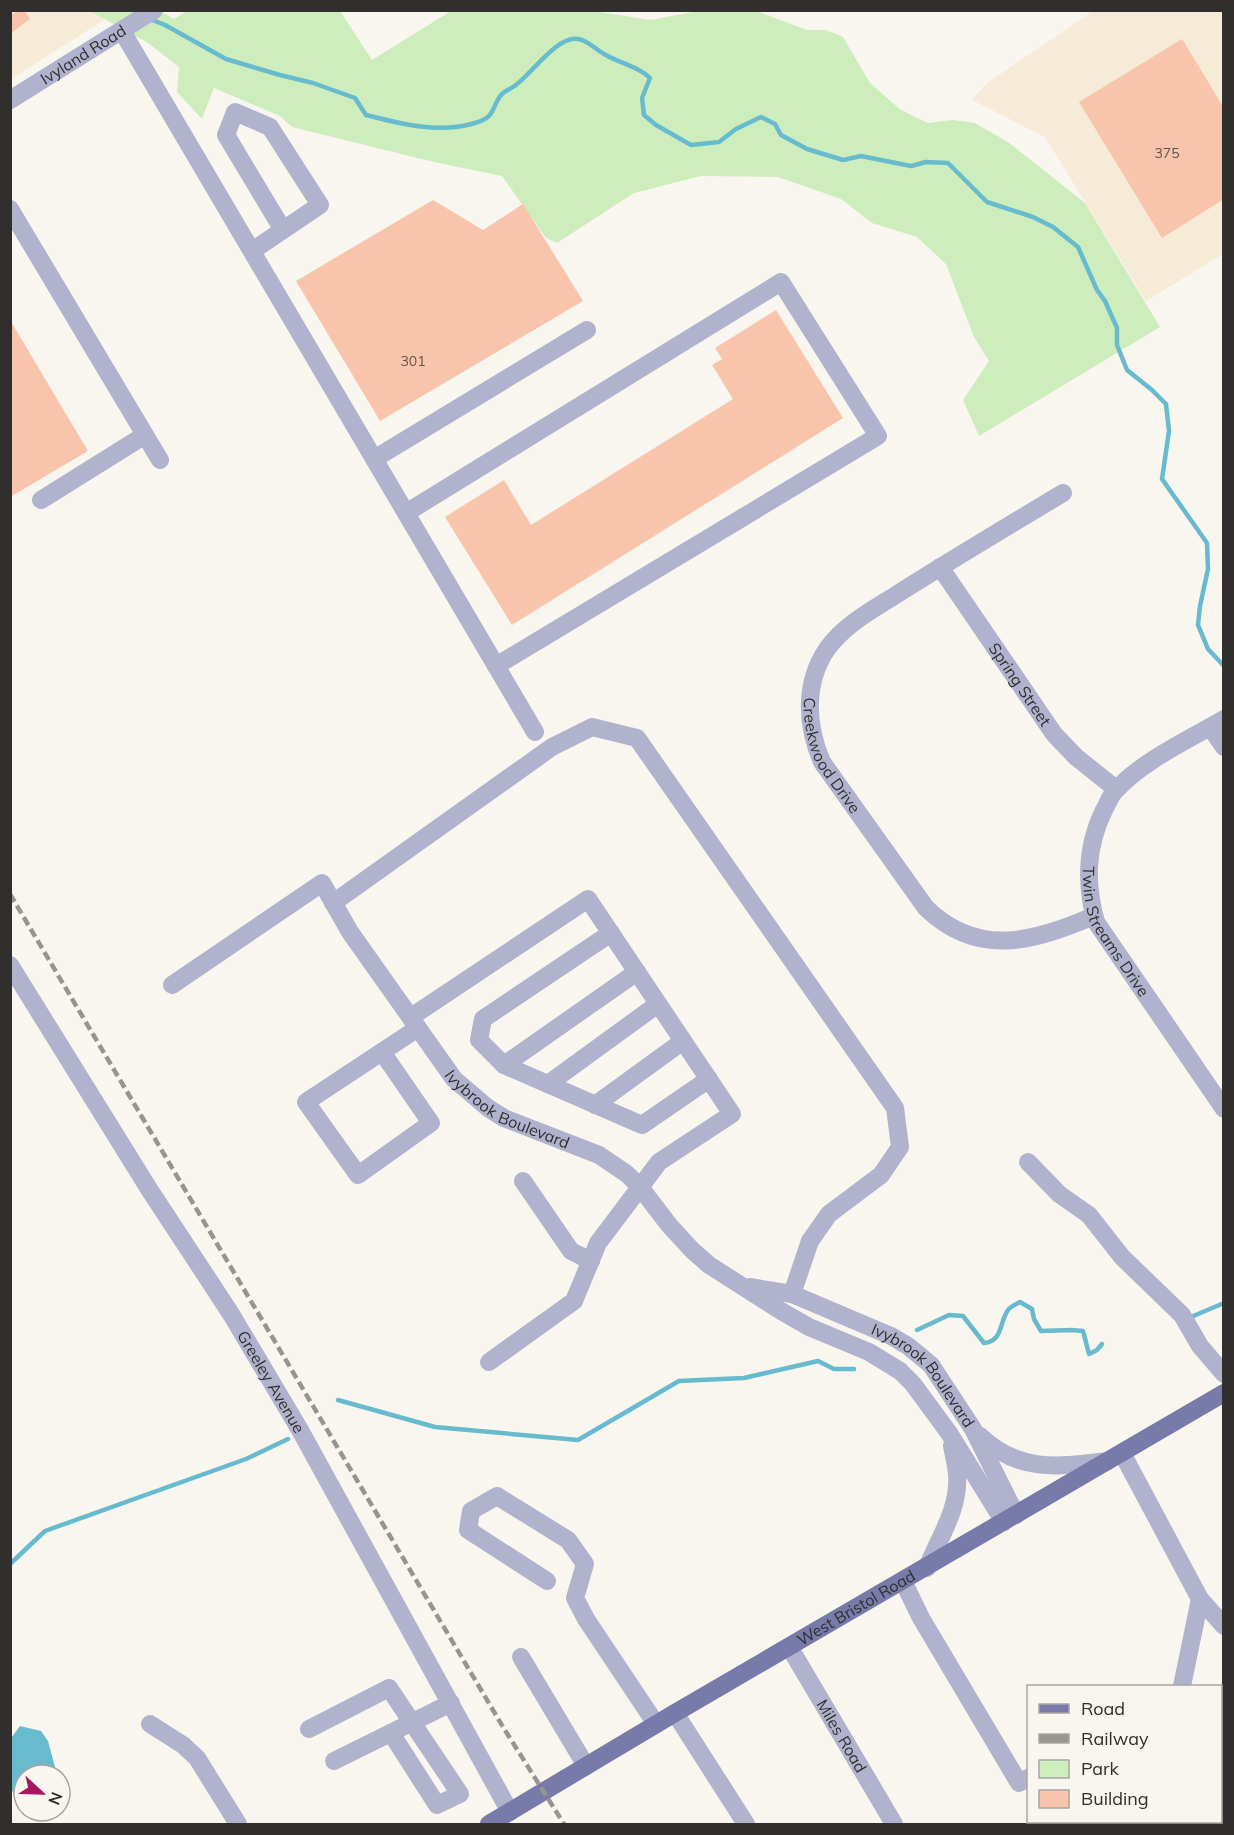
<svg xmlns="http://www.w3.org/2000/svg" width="1234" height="1835" font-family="Mulish,sans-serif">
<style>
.industrial{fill:#f5ebd6}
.green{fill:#ceedbd}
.water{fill:#68bbce}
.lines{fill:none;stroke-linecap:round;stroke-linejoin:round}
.stream{stroke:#68bbce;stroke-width:4.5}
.building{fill:#f8c4ac}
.minor{stroke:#b1b3ce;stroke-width:18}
.major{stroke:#787aaa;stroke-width:18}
.rail{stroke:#969590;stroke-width:4.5;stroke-dasharray:9 4.5;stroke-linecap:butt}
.labels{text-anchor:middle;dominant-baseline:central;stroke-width:6;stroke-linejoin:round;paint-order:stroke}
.number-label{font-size:14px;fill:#62544d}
.street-label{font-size:16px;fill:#302f2d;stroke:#f8f6ef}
</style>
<rect width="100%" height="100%" fill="#f8f6ef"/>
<g class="industrial">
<polygon points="11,11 118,11 11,79"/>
<polygon points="1093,11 1223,11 1223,254 1146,301 1045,137 972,100 987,83"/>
</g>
<polygon class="green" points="90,11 160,11 174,19 187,11 340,11 372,60 451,11 593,11 651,20 698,11 757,11 807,30 826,30 843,37 870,83 901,110 928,123 953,120 975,123 1008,142 1085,203 1160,327 979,436 963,400 989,361 974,337 946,264 917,237 872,223 841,199 778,177 701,176 634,193 557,243 546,238 502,176 434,162 292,127 280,116 214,88 202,119 177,92 179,67 148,43"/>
<polygon class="water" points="20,1726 41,1731 48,1741 56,1771 56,1775 24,1775 24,1796 14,1794 11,1789 11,1738"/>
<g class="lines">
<g class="stream">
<path d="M150 19 165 25 226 59 280 75 313 83 355 98 366 115C401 124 439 134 475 123 497 117 491 106 502 94 506 90 513 88 517 84 532 73 558 35 578 39 588 40 597 51 606 55 621 64 638 66 650 78L642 98 644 115 656 125 691 145 719 142 736 129 761 117 775 124 781 135 807 149 843 160 861 156 911 166 926 162 948 163 987 202 1033 217 1053 227 1078 247 1097 290 1105 301 1117 328V345L1127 370 1152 390 1166 404 1169 431 1162 479 1207 543 1208 569 1200 606 1198 625 1208 649 1224 666"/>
<polyline points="1191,1317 1224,1303"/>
<path d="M917 1330 949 1315 963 1316 984 1343C1003 1341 999 1323 1008 1310 1010 1307 1016 1304 1020 1302L1032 1309 1034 1319 1041 1331 1072 1330 1083 1331 1089 1354 1097 1350 1102 1344"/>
<polyline points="338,1400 435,1427 578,1440 679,1381 744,1378 818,1361 834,1369 854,1369"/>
<polyline points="10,1564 45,1531 246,1459 288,1439"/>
</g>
</g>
<g class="building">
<polygon points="19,10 24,10 30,19 10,34 10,16"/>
<polygon points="1182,39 1224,108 1224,199 1162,238 1079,102"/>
<polygon points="433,200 483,230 523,204 583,301 380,421 296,281"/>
<polygon points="776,310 843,418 512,625 445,517 504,480 531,525 733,399 712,365 722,359 715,348"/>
<polygon points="10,320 88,451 10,497"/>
</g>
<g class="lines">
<g class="minor">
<polyline points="122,31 535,732"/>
<path id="s1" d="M10 100 154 10"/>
<polyline points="10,209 160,460"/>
<polyline points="252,251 320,205 270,127 235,112 226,135 283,230"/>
<polyline points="374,459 587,330"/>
<path id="s2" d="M1063 493C1008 526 953 559 899 593 874 609 845 624 827 649 804 683 806 725 822 762L926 908C979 959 1034 941 1094 916"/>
<polyline points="41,500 145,435"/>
<polyline points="406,513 781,282 878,436 496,666"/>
<path id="s3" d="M940 567 1054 734 1076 757 1116 789"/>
<path id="s4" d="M1224 719C1190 739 1142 761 1116 790 1110 795 1108 804 1104 810 1086 847 1085 883 1096 922L1224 1109"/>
<polyline points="1210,727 1224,747"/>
<polyline points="333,903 552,747 592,727 637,738 895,1108 900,1147 881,1175 829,1214 810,1241 792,1294"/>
<polyline points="611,933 483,1019 479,1040 504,1065 642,1125 709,1079"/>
<path id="s5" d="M10 965 149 1189 231 1314 300 1430 510 1812"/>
<path id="s6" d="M172 985 322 883 350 932 454 1079 488 1108 504 1118 599 1155 627 1174 640 1187 669 1225 692 1250 709 1265 781 1311 809 1327 869 1352 900 1371 913 1384 949 1433 1004 1522"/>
<polyline points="411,1017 588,899 732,1114 659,1162 598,1243 574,1301 489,1362"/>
<polyline points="382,1052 431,1123 358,1175 306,1102 418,1028"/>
<polyline points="504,1065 637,972"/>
<polyline points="548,1084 658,1004"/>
<polyline points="595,1105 683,1041"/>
<polyline points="1028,1162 1059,1194 1089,1215 1122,1257 1182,1315 1200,1346 1224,1374"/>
<polyline points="523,1181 571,1251 591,1261"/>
<path id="s7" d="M750 1287 792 1294 891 1336 908 1346 931 1365 973 1429 1016 1515"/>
<path d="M980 1436C1019 1473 1058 1467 1108 1461"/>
<polyline points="1122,1453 1200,1599 1224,1626"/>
<path d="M927 1568C939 1538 960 1508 957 1474 956 1465 954 1455 952 1446"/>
<polyline points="547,1581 468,1530 471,1511 497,1496 568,1540 585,1564 575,1598 586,1619 656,1724"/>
<polyline points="903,1581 921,1618 1019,1783 1028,1778"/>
<path id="s8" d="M790 1648 894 1824"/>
<polyline points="521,1657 586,1766"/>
<polyline points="1182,1686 1200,1599"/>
<polyline points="675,1713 746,1824"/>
<polyline points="150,1724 183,1745 197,1758 238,1824"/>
<polyline points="309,1729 389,1688 460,1794 437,1805 391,1733"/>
<polyline points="1220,1750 1224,1748"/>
<polyline points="334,1761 451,1703"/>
<polyline points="1220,1775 1224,1780"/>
<polyline points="1141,1822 1143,1824"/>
</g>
<path class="major" id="s9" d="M489 1824 675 1713 1224 1393"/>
<polyline class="rail" points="10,894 503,1727 564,1824"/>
</g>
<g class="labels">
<g class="number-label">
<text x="1167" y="153">375</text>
<text x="413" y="361">301</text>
</g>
<g class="street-label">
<text stroke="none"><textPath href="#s1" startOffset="86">Ivyland Road</textPath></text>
<text stroke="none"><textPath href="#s3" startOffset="142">Spring Street</textPath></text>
<text stroke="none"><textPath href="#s2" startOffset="399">Creekwood Drive</textPath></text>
<text stroke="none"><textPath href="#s4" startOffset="284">Twin Streams Drive</textPath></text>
<text stroke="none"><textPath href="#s6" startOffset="480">Ivybrook Boulevard</textPath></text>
<text stroke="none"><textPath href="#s7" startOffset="201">Ivybrook Boulevard</textPath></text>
<text stroke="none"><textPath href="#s5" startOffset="492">Greeley Avenue</textPath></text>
<text stroke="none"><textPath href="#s9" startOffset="426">West Bristol Road</textPath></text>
<text stroke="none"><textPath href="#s8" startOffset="102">Miles Road</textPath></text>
</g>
</g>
<rect width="1234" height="1835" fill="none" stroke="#302f2d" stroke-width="24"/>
<rect x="1027" y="1685" width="195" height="138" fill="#f8f6ef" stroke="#a8a6a1" stroke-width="1.5"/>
<rect x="1039" y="1704" width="30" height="9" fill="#787aaa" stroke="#a8a6a1" stroke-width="1.5"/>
<text x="1081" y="1715" font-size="18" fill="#302f2d">Road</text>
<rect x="1039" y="1734" width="30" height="9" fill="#969590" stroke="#a8a6a1" stroke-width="1.5"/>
<text x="1081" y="1745" font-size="18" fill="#302f2d">Railway</text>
<rect x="1039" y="1760" width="30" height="18" fill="#ceedbd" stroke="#a8a6a1" stroke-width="1.5"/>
<text x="1081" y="1775" font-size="18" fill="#302f2d">Park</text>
<rect x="1039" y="1790" width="30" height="18" fill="#f8c4ac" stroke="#a8a6a1" stroke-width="1.5"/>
<text x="1081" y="1805" font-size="18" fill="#302f2d">Building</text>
<g transform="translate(42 1793) rotate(112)"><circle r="28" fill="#f8f6ef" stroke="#a8a6a1" stroke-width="1.5"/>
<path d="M0-4.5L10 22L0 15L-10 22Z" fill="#a5185d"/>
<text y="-9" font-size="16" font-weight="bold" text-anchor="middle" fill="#302f2d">N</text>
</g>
</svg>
